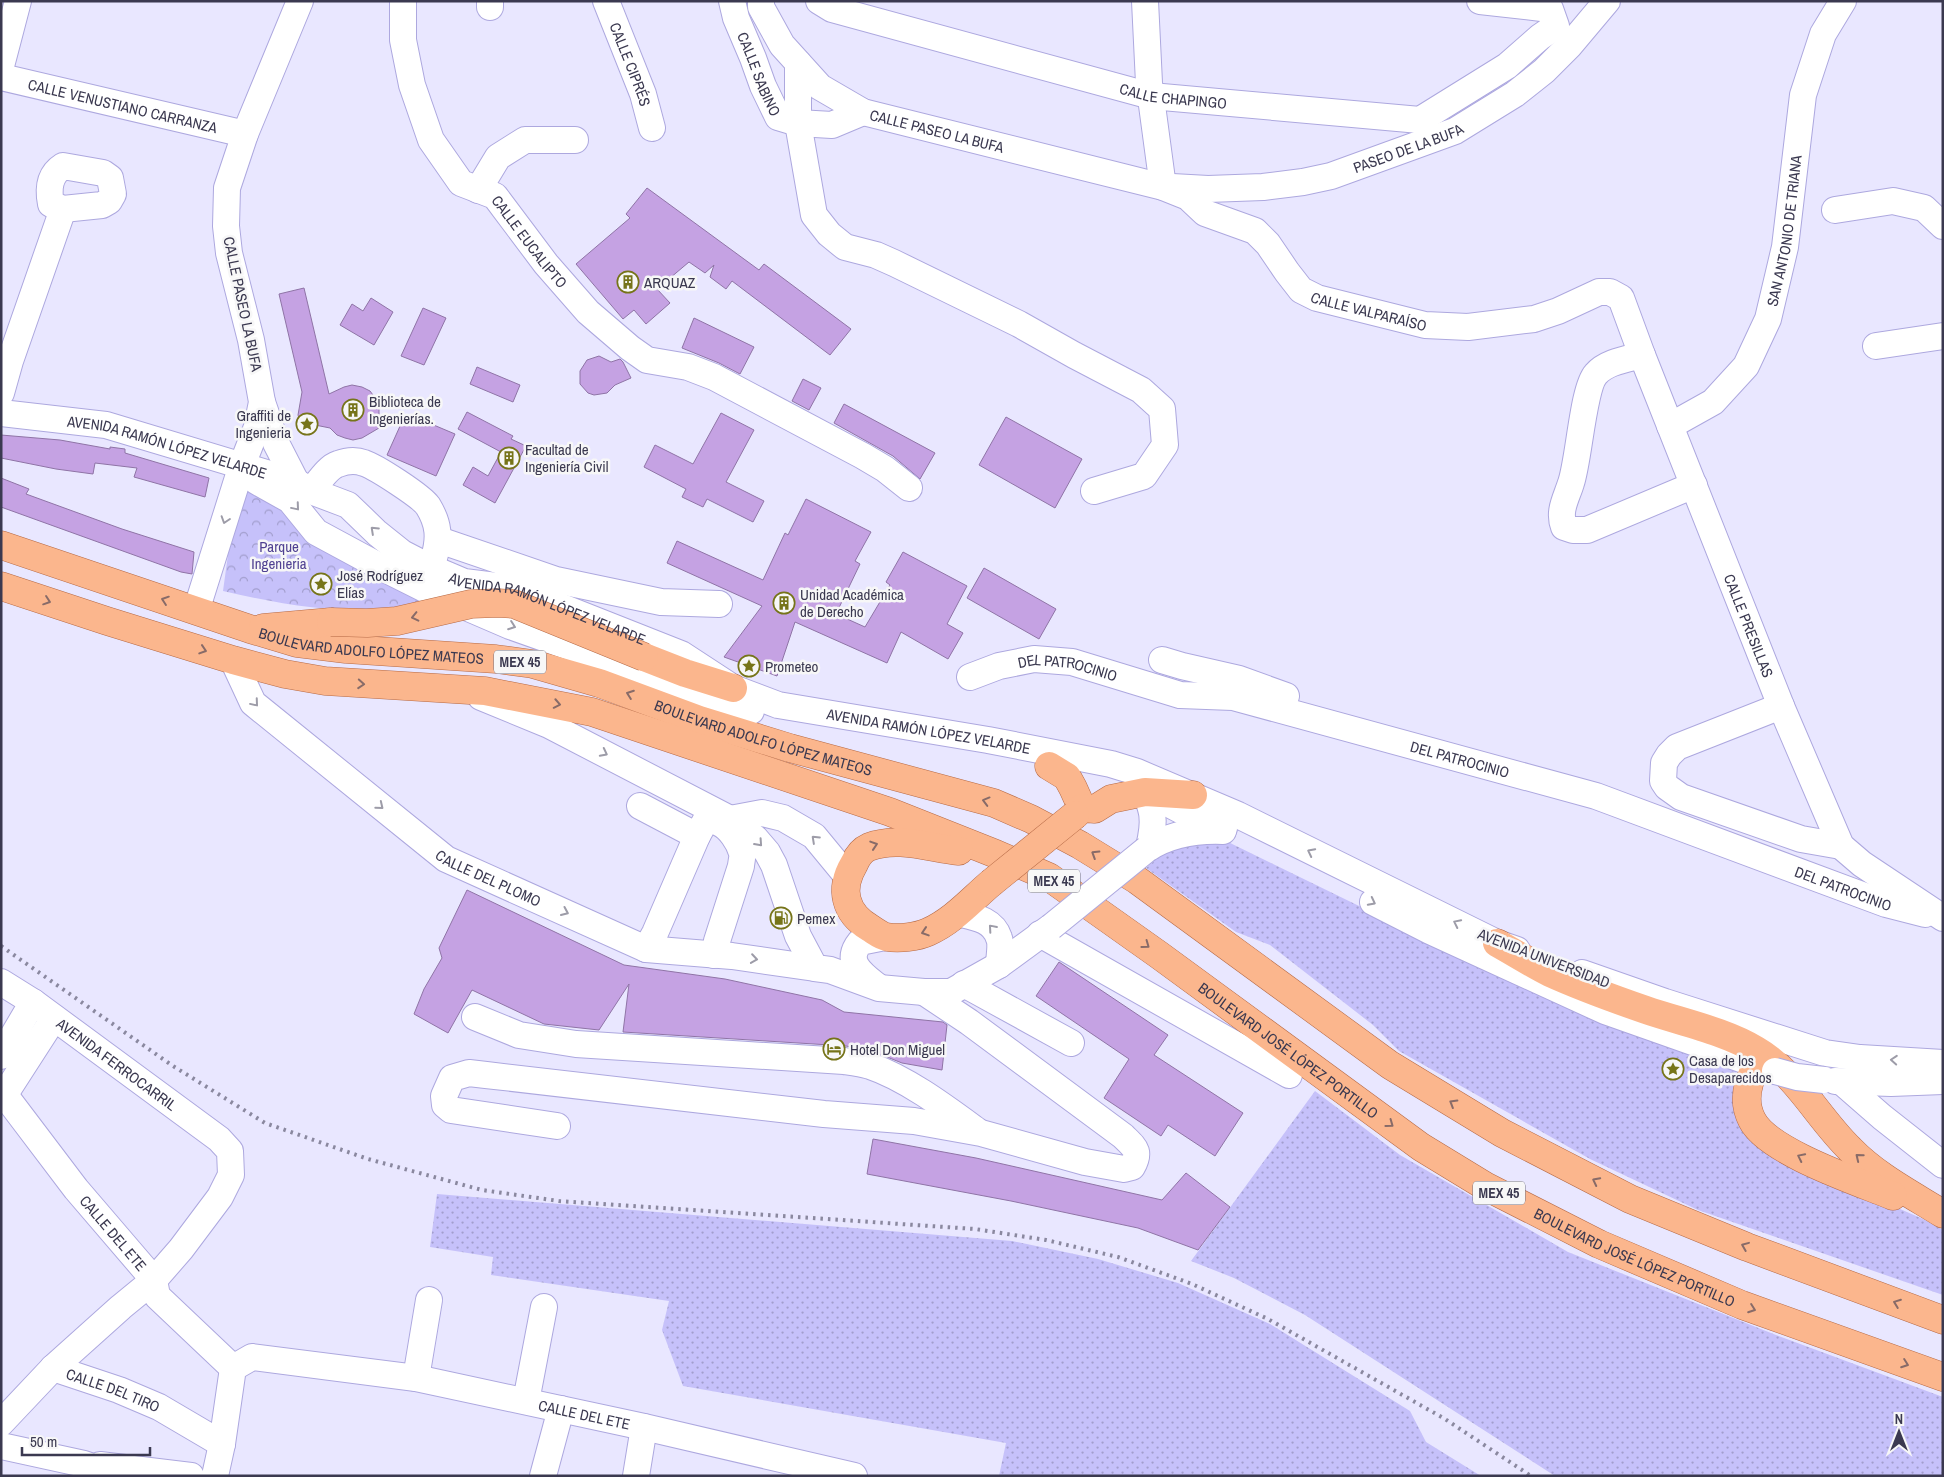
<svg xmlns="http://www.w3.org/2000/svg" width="1944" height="1477" font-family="'Archivo Narrow',sans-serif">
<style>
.grass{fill:url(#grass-dots)}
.forest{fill:url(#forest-crowns)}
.building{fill:#c5a2e3;stroke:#8f74a6}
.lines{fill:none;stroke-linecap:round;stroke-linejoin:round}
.minor-casing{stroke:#ada8df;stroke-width:28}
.major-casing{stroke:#b66a46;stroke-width:29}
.minor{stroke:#fff;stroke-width:26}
.major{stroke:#fbb68d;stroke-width:28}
.rail{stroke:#8a889f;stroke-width:4;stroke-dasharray:2.5 5;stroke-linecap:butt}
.minor-bridge-casing{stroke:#ada8df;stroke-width:28;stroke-linecap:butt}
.major-bridge-casing{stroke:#b66a46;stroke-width:29;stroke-linecap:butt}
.minor-bridge{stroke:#fff;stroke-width:26}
.major-bridge{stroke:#fbb68d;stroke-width:28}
.oneway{stroke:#9d9ca8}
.oneway2{stroke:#886b68}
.labels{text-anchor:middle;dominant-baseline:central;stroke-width:5;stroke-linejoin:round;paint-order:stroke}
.shield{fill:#f7f7f7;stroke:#737282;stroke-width:1}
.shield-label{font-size:14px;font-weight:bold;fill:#3b3950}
.street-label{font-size:15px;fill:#3b3950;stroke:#f7f7f7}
.poi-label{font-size:15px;fill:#3b3950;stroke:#f7f7f7;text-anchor:start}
.park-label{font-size:15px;fill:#504192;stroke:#f7f7f7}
</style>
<defs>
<pattern id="grass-dots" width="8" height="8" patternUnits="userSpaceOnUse" patternTransform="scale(1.25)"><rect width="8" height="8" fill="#c6c1fa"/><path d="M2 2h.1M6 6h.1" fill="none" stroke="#a29ecd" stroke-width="1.8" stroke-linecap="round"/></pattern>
<pattern id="forest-crowns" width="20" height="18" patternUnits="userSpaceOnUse" patternTransform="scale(1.25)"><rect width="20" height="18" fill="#c6c1fa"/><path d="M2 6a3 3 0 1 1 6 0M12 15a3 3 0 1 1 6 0" fill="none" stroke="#a29ecd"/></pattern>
</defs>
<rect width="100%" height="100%" fill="#e9e7ff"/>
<g class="grass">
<polygon points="1224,840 1560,1004 1736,1068 1736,1085 1765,1150 1923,1219 1943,1230 1943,1295 1698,1210 1590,1159 1399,1051 1373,1025 1270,945 1236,932 1146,868 1170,847"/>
<polygon points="1315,1091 1400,1155 1568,1252 1776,1335 1943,1397 1943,1476 1555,1476 1305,1315 1234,1278 1191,1261"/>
<polygon points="437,1194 1012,1241 1098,1259 1178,1283 1270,1324 1410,1411 1426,1442 1481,1476 999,1476 1006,1443 683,1386 662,1330 669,1301 491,1275 493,1257 430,1247"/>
</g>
<path class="forest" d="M239 475 451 601C427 604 402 610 379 611 326 612 274 603 223 591Z"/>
<g class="building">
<polygon points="647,188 759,270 764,264 851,329 830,355 732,281 726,289 710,277 714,265 705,273 689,262 657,289 670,303 646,324 634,310 623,319 576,264 630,218 626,214"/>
<polygon points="304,288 329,394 344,387 352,385 362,387 370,391 376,399 379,407 379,428 362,438 353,440 345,438 337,435 330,428 300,422 298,415 302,392 279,294"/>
<polygon points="371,298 393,312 374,345 340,325 352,304 363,311"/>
<polygon points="423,308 446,318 424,365 401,356"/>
<polygon points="694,318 754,347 740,374 719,363 682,348"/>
<polygon points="599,356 611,362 620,359 623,362 631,378 615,385 607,393 594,395 588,393 580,384 580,371 587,360"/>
<polygon points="477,367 520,385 513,402 470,384"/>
<polygon points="803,379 821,388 809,410 792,401"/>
<polygon points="844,404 935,453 920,479 893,456 834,423"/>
<polygon points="467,412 513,436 511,439 526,446 495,503 463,485 473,467 488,476 501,452 458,429"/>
<polygon points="721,413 754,430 726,482 764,501 753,522 707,499 703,507 682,497 686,489 644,467 655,445 693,464"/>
<polygon points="405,415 410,415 455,434 436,476 387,455"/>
<polygon points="1006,417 1082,459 1055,508 979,465"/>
<polygon points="1,435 60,440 110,449 110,447 125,449 125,453 209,478 205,497 134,477 137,468 95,463 93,474 56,469 1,458"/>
<polygon points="1,478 29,489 26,494 122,529 194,552 192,574 181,572 1,507"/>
<polygon points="806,499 871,532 855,561 860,564 836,614 865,627 890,585 886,582 903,552 967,586 947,624 963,633 948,659 901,632 887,663 795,622 777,676 724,657 762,606 667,563 677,541 763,580 785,533 788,535"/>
<polygon points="984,568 1056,609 1039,639 967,598"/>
<polygon points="467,890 624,965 725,979 822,1000 844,1012 943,1022 947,1025 942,1070 902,1063 872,1051 846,1046 623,1032 629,984 599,1030 544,1024 472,990 448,1033 414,1014 424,989 442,958 439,948"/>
<polygon points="1059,962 1168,1035 1154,1055 1243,1113 1215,1156 1168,1125 1161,1136 1104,1098 1129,1059 1036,996"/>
<polygon points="873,1139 976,1158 1162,1200 1186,1173 1230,1207 1198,1250 1138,1228 1011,1201 867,1174"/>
</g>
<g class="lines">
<g class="minor-casing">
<g id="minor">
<path id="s1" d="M403 1V40L412 85 431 140 461 183 495 196 546 264 588 312 630 348 647 360 688 367 714 377 863 456 885 469 909 488"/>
<polyline points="490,1 490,7"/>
<path id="s2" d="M606 1 643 94 652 128"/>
<path id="s3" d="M732 1 736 18 753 58 763 86 778 117 798 123 832 125 863 112"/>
<path id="s4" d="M761 1V7L782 45 820 87 863 112 1163 187 1188 197 1205 213 1255 231 1268 244 1287 272 1301 290 1317 298 1425 325 1468 327 1534 319 1558 311 1599 292H1610L1621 298 1642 355 1781 706 1841 846 1862 864 1943 918"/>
<path id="s5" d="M819 1 832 9 1151 96 1420 120 1507 66 1540 37 1556 26 1550 9 1480 1"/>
<polyline points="1145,1 1149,83 1163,187"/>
<polyline points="798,63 798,123 814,215 829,234 845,247 876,255 894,263 1019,324 1074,355 1141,390 1162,409 1165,445 1144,476 1094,491"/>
<polyline points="1,66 18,1"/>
<path id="s6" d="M1 77 245 134"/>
<path d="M63 166 103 173 110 178 113 194 109 201 102 205 63 209 51 204C48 189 49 175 63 166Z"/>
<path id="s7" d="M1172 187 1208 189 1263 187 1303 182 1331 176 1455 131 1515 94 1544 71 1570 45 1607 1"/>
<polyline points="478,190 498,157 525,140 575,140"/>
<polyline points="1835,210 1893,201 1924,208 1943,226"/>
<polyline points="1876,346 1943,336"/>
<path d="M1642 355C1627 359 1606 362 1596 374 1583 388 1579 460 1571 483 1566 499 1558 511 1564 527L1573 530H1587L1694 485"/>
<polyline points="1,393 10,361 63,209"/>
<polyline points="262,402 276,443 296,482"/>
<path id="s8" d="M1 413 106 425 296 482 311 491 348 505 377 533 402 553 431 568 464 582 514 588 681 654 733 688 778 705 988 740 1111 764 1137 772 1238 815 1497 943 1517 950"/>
<path id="s9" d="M1670 426 1713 402 1746 366 1768 319 1785 247 1803 95 1823 34 1843 1"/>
<polyline points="256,481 290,500 316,532 379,566 431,592 510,626 751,711"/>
<path d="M311 491C318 483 328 467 338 464 346 461 356 460 364 463 376 467 421 496 428 506 439 524 440 538 434 558"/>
<polyline points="439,540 556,580 661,602 719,604"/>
<polyline points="196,611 242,465 257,427 262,402 251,340 229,253 226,226 227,188 245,134 300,1"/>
<path id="s10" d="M233 660 253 703 446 859 646 949 732 956 815 968"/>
<polyline points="1162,660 1182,666 1239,679 1286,696"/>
<path id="s11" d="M970 677 999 666 1034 659 1072 662 1180 695 1233 697 1596 796 1886 904 1925 914"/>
<polyline points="481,697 549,725 730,819 755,838 767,852 774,865 798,936 815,968 830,970 879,988 924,992 951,992 999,965 1051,927"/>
<polyline points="1781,706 1677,747 1669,755 1664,763 1663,781 1667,787 1681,797 1801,839 1841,846"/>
<path d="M1142 783C1153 811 1156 818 1149 847"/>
<polyline points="1150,794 1184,812 1224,828"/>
<polyline points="640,806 697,836"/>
<path d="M1147 849C1170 834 1196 830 1223 831"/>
<polyline points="1373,902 1430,931 1605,1011 1775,1071"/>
<path d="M957 913C974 917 993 919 999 938 1002 945 999 957 999 965"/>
<polyline points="1040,934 1289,1075"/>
<polyline points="646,949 655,933 697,836 707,818 716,814 730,819 762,813 783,818 814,836 847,876"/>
<path d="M714 955 717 941 741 866C741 863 743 857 742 853 739 842 730 828 719 823"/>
<polyline points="1582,973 1665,1002 1825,1053 1860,1058 1943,1063"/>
<path id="s12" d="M1 982 33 1002 219 1139 230 1151 231 1175 220 1197 181 1249 154 1280 121 1307 53 1368 1 1423"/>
<polyline points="964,984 1071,1043"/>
<path d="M877 986C862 974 844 962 860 942L885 937"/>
<path d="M475 1017 519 1035 576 1044 844 1061C852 1062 862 1063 870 1066 906 1078 946 1108 976 1130"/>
<polyline points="1,1056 33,1002"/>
<polyline points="1835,1081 1891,1083 1943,1081"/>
<polyline points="1843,1083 1882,1117 1943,1165"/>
<path id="s13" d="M1 1090 76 1189 154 1280 157 1296 233 1368"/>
<polyline points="5,1094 54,1018"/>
<path d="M557 1126 451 1110 445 1105 444 1096 452 1078 469 1073 486 1075 824 1114 914 1121 981 1133 1085 1162 1124 1169 1132 1167C1141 1151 1135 1148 1123 1136L969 1022 924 992"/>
<path id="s14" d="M53 1368 119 1390 159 1407 222 1444"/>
<polyline points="416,1378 429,1300"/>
<polyline points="526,1401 544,1307"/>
<polyline points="1,1446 84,1464 119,1476"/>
<polyline points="100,1465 191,1476"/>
<path id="s15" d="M215 1476 222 1444 233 1368 252 1357 416 1378 644 1427 854 1476"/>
<polyline points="543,1476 561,1409"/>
<polyline points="636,1476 644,1427"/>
</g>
</g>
<g class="major-casing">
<g id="major">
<path id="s16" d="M1 545 250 629 297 643 346 649 496 659 533 664 599 683 699 720 790 748 994 803 1031 819 1080 845 1137 880 1390 1065 1502 1133 1630 1199 1747 1247 1943 1320"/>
<path id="s17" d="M1 586 107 621 233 660 285 674 325 681 485 691 592 712 890 812 996 854 1049 877 1159 955 1421 1147 1485 1186 1599 1244 1742 1305 1943 1377"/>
<polyline points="263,628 331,622"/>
<polyline points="644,657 685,673 733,688"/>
<polyline points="1049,766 1067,777 1073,788 1082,808"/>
<polyline points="1075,815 1082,808 1095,809 1111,799 1145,792 1193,795"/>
<path d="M959 851C930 848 897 836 869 847 862 850 857 857 854 864 839 889 845 913 870 928 875 931 881 936 887 937 899 939 917 937 928 932 953 921 971 900 991 883"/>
<path d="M1497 943C1515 953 1532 964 1550 973 1581 987 1614 999 1646 1010 1681 1022 1725 1031 1756 1050 1797 1074 1817 1117 1850 1149 1876 1176 1911 1194 1943 1214"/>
<path d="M1757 1065C1748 1081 1742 1101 1752 1120 1768 1152 1859 1182 1893 1196"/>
</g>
</g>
<use href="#minor" class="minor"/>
<use href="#major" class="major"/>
<polyline class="rail" points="1,946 173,1066 265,1123 368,1159 482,1190 559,1201 975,1229 1046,1240 1118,1257 1192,1284 1268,1319 1445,1419 1531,1476"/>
<g class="minor-bridge-casing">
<g id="minor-bridge">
<polyline points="1051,927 1147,849"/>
<polyline points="1775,1071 1797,1077 1824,1080"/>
</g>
</g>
<g class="major-bridge-casing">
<g id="major-bridge">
<polyline points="331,622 367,623 397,621 471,604 498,603 514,604 644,657"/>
<polyline points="991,883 1075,815"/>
</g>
</g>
<use href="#minor-bridge" class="minor-bridge"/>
<use href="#major-bridge" class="major-bridge"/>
</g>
<defs><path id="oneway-chevron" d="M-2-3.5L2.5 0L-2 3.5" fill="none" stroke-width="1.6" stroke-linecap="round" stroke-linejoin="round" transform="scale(1.25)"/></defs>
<g class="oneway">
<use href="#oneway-chevron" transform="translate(296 507) rotate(50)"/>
<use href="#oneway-chevron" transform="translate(225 520) rotate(108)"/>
<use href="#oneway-chevron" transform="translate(374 530) rotate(-137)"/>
<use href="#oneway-chevron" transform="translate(512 626) rotate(20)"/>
<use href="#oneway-chevron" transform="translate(255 703) rotate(50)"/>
<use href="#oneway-chevron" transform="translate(604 753) rotate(27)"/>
<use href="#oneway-chevron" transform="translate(380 806) rotate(39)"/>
<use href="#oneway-chevron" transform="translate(815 839) rotate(-137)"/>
<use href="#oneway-chevron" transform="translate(759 843) rotate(48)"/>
<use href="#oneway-chevron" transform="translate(1311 852) rotate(-153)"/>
<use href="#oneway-chevron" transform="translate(1372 902) rotate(27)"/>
<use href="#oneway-chevron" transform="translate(565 912) rotate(24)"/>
<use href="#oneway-chevron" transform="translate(1457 923) rotate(-154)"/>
<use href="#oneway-chevron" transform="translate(992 928) rotate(-131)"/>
<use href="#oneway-chevron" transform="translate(754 959) rotate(8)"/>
<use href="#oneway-chevron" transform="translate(1894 1060) rotate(-176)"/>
</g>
<g class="oneway2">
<use href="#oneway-chevron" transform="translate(165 600) rotate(-161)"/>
<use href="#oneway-chevron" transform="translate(47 601) rotate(19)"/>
<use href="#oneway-chevron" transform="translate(415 617) rotate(167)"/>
<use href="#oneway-chevron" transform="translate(203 650) rotate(18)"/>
<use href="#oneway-chevron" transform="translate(361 684) rotate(4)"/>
<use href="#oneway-chevron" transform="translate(630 694) rotate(-160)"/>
<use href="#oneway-chevron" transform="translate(557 704) rotate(11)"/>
<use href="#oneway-chevron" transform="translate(986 801) rotate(-165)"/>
<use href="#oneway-chevron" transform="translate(874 845) rotate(-18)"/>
<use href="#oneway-chevron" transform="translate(1095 854) rotate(-148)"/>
<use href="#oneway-chevron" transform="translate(925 932) rotate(162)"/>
<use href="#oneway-chevron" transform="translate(1146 945) rotate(36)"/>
<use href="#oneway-chevron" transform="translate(1453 1103) rotate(-149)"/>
<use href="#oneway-chevron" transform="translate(1390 1124) rotate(36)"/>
<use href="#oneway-chevron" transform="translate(1801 1157) rotate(-154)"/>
<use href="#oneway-chevron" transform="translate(1859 1157) rotate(-141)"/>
<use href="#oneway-chevron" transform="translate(1596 1181) rotate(-153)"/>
<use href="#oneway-chevron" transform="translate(1745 1246) rotate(-158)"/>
<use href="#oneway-chevron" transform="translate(1897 1303) rotate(-159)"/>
<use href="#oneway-chevron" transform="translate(1752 1309) rotate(20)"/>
<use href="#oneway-chevron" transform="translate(1905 1364) rotate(20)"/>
</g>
<defs>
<g id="building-ring" transform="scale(1.125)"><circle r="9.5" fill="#f7f7f7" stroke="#767419" stroke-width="1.5"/><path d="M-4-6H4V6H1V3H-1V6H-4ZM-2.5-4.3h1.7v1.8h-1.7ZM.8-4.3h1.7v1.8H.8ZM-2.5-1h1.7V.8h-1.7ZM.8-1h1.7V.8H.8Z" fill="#767419"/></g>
<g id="sight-ring" transform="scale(1.125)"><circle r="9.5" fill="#f7f7f7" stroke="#767419" stroke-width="1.5"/><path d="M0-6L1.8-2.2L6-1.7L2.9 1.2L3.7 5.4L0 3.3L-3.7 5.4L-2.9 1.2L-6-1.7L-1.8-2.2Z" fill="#767419"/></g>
<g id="fuel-ring" transform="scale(1.125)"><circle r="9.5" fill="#f7f7f7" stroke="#767419" stroke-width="1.5"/><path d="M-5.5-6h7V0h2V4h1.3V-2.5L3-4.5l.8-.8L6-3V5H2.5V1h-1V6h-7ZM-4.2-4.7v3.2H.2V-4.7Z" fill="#767419"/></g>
<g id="hotel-ring" transform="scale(1.125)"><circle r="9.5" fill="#f7f7f7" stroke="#767419" stroke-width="1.5"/><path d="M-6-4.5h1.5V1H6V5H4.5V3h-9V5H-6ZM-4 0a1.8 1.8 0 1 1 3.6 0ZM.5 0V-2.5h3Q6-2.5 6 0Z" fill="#767419"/></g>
</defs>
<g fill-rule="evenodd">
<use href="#building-ring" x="628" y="282"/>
<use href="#building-ring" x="353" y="410"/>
<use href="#sight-ring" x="307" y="424"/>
<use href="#building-ring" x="509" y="458"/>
<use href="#sight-ring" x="321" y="584"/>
<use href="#building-ring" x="784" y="603"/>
<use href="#sight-ring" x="749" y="666"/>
<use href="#fuel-ring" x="781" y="918"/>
<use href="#hotel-ring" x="834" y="1049"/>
<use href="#sight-ring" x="1673" y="1069"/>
</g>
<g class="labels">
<g class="shield">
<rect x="494" y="650.5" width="52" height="23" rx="4"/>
<rect x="1028" y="869.5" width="52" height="23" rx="4"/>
<rect x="1473" y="1181.5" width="52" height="23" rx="4"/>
</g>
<g class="shield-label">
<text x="520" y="662">MEX 45</text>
<text x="1054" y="881">MEX 45</text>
<text x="1499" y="1193">MEX 45</text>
</g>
<g class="street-label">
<text stroke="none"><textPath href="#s2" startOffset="68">CALLE CIPRÉS</textPath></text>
<text stroke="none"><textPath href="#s3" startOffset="78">CALLE SABINO</textPath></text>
<text stroke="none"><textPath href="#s5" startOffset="368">CALLE CHAPINGO</textPath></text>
<text stroke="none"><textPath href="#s6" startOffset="125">CALLE VENUSTIANO CARRANZA</textPath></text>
<text stroke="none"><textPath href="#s4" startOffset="232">CALLE PASEO LA BUFA</textPath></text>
<text stroke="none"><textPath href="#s7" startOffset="242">PASEO DE LA BUFA</textPath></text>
<text stroke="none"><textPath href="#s9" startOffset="240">SAN ANTONIO DE TRIANA</textPath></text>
<text stroke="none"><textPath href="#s1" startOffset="289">CALLE EUCALIPTO</textPath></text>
<text transform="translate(243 304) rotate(78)">CALLE PASEO LA BUFA</text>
<text stroke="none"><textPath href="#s4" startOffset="715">CALLE VALPARAÍSO</textPath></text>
<text stroke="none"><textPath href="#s8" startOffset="170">AVENIDA RAMÓN LÓPEZ VELARDE</textPath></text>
<text stroke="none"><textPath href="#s8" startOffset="590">AVENIDA RAMÓN LÓPEZ VELARDE</textPath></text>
<text stroke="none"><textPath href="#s4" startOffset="1328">CALLE PRESILLAS</textPath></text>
<text stroke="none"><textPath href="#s16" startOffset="386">BOULEVARD ADOLFO LÓPEZ MATEOS</textPath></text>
<text stroke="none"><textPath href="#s11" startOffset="101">DEL PATROCINIO</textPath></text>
<text stroke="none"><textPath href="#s8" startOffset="995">AVENIDA RAMÓN LÓPEZ VELARDE</textPath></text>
<text stroke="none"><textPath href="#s16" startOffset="791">BOULEVARD ADOLFO LÓPEZ MATEOS</textPath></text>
<text stroke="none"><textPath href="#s11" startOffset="506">DEL PATROCINIO</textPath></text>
<text stroke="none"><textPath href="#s10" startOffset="342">CALLE DEL PLOMO</textPath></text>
<text stroke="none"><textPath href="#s11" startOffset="911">DEL PATROCINIO</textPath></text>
<text transform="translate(1544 958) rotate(21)">AVENIDA UNIVERSIDAD</text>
<text stroke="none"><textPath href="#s17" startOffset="1389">BOULEVARD JOSÉ LÓPEZ PORTILLO</textPath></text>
<text stroke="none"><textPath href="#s12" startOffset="142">AVENIDA FERROCARRIL</textPath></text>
<text stroke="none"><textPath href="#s13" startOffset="182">CALLE DEL ETE</textPath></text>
<text stroke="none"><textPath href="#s17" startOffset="1794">BOULEVARD JOSÉ LÓPEZ PORTILLO</textPath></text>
<text stroke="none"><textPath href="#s14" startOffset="64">CALLE DEL TIRO</textPath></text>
<text stroke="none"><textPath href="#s15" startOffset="469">CALLE DEL ETE</textPath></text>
</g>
<g class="poi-label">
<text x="644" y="282">ARQUAZ</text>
<text x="369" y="401">Biblioteca de<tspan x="369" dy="17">Ingenierías.</tspan></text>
<text x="291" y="415" text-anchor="end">Graffiti de<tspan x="291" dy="17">Ingenieria</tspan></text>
<text x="525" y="449">Facultad de<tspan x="525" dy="17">Ingeniería Civil</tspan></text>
<text x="337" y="575">José Rodríguez<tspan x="337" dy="17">Elías</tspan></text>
<text x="800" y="594">Unidad Académica<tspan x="800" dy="17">de Derecho</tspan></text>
<text x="765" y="666">Prometeo</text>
<text x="797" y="918">Pemex</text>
<text x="850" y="1049">Hotel Don Miguel</text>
<text x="1689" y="1060">Casa de los<tspan x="1689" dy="17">Desaparecidos</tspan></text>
</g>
<g class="park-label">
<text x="279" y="546">Parque<tspan x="279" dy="17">Ingenieria</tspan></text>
</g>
</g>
<rect width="1944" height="1477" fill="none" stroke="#3b3950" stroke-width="5"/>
<g transform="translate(1899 1432)" stroke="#f7f7f7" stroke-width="4" paint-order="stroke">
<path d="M0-4L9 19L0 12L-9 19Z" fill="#3b3950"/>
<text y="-8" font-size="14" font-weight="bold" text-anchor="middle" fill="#3b3950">N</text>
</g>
<path d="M22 1447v8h128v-8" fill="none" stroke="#3b3950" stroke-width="2.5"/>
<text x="30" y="1447" font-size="15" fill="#3b3950" stroke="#f7f7f7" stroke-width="4" paint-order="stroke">50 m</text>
</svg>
